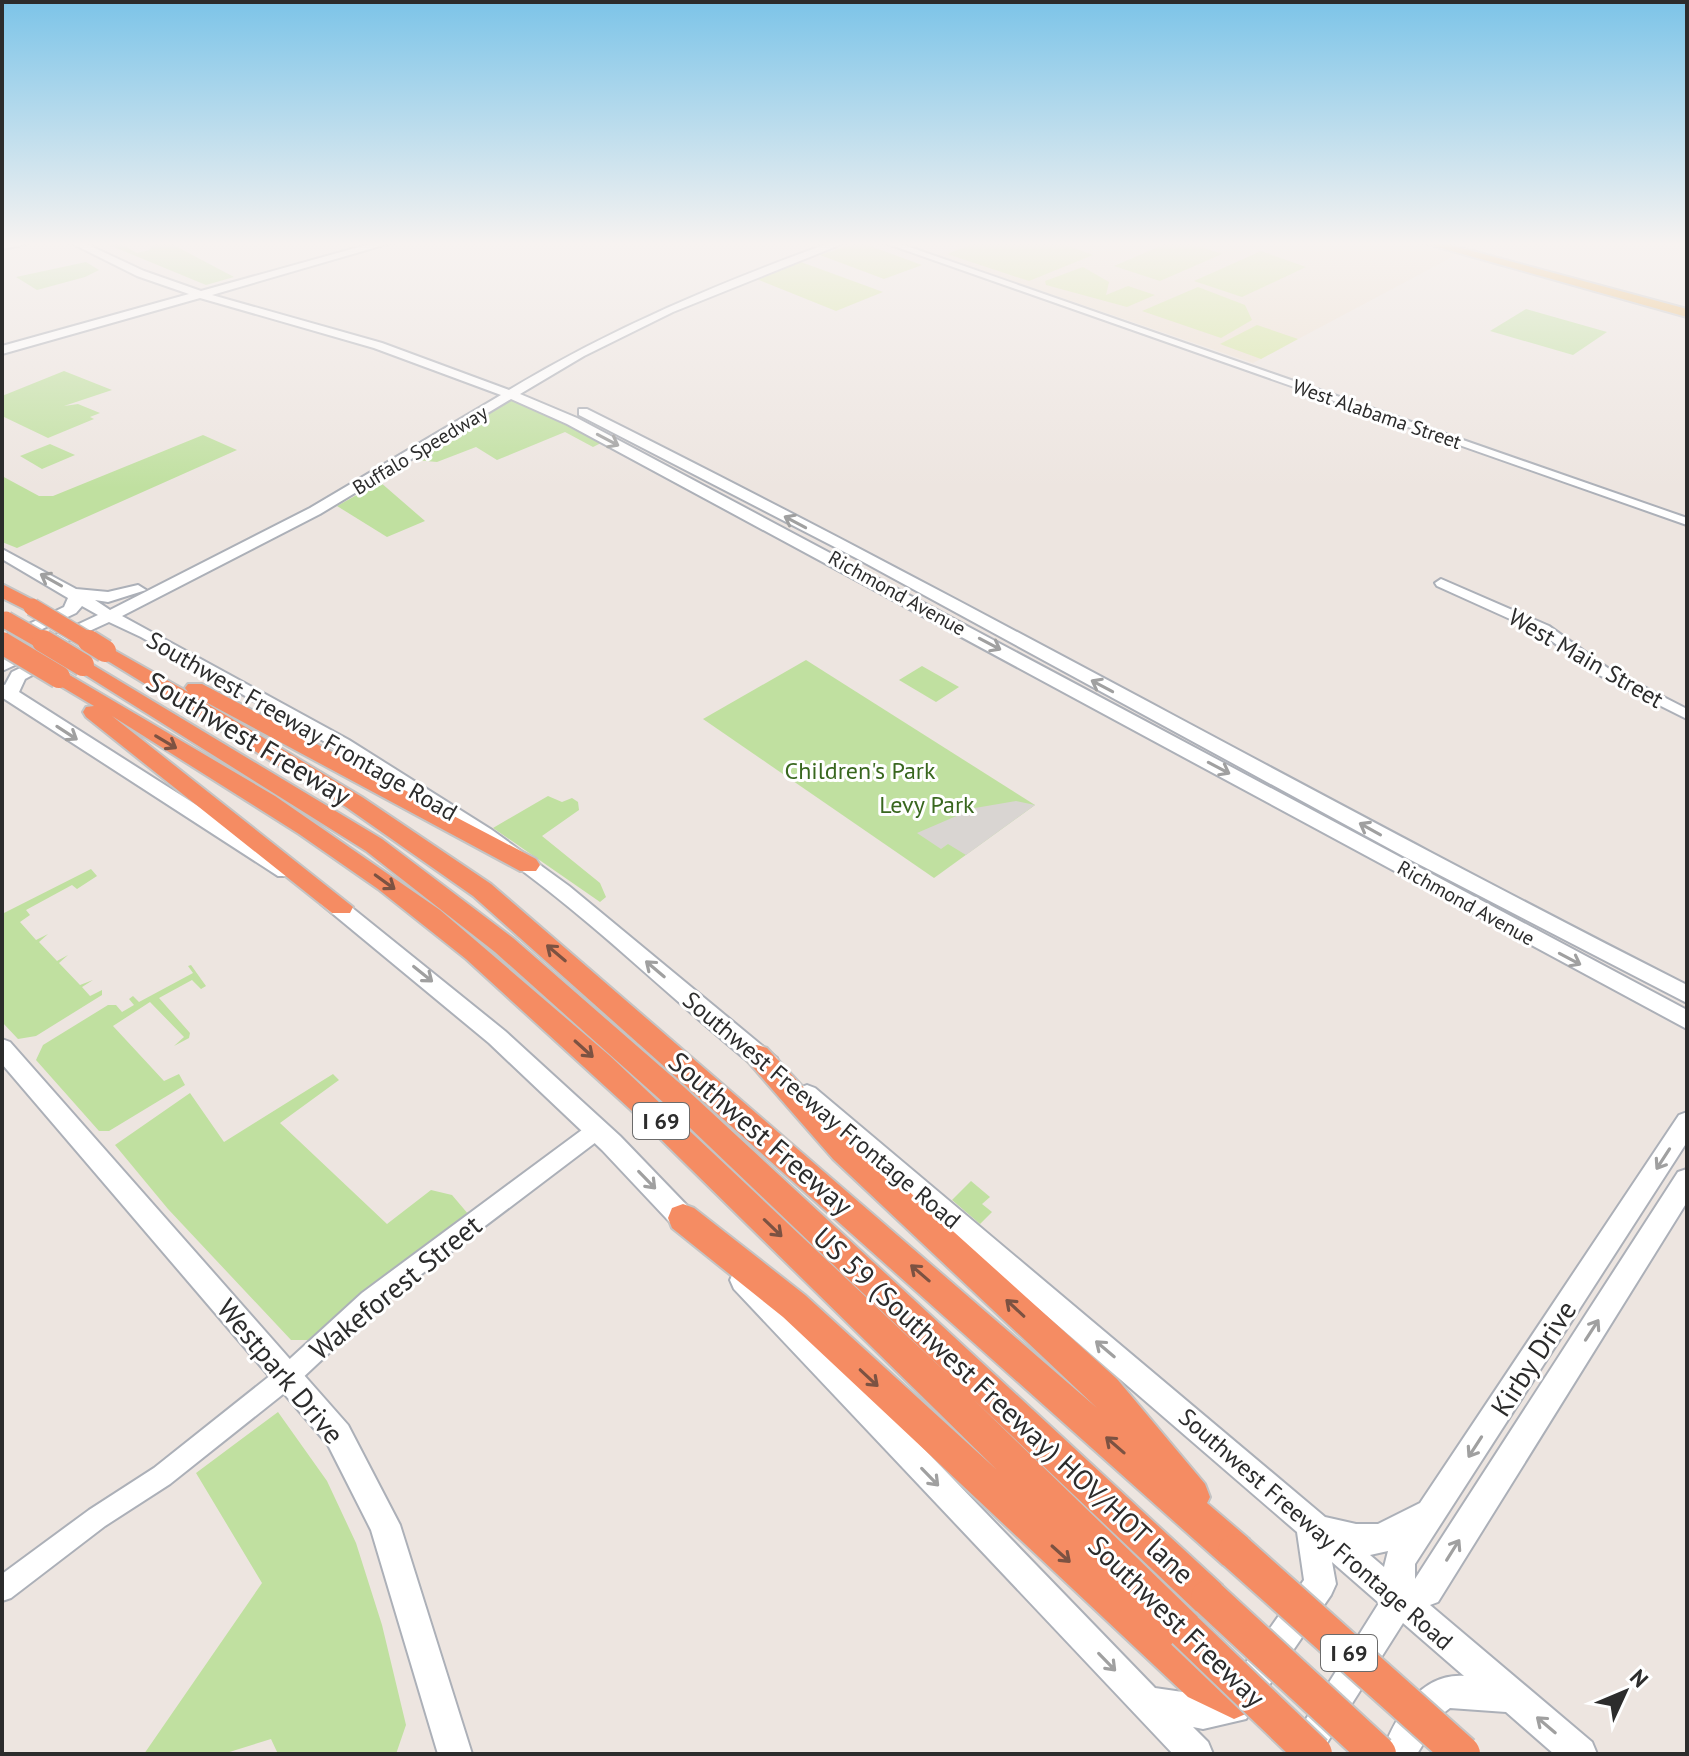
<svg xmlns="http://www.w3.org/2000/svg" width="1689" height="1756" font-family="'PT Sans',sans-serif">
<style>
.education{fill:#ede0d1}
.green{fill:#c0e0a0}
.pitch{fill:#d2e69c}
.plaza{fill:#d9d5d2}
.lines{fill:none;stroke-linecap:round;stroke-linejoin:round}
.tertiary-casing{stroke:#acb0b8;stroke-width:4}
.secondary-casing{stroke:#acb0b8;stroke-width:4}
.primary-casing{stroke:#c4c4c4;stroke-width:4}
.motorway-casing{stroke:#c4c4c4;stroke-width:4}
.tertiary{fill:#fff;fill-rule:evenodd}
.secondary{fill:#fff;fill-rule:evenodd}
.primary{fill:#e9b769;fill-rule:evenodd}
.motorway{fill:#f58c63;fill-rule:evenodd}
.motorway-bridge-far2-casing{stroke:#c4c4c4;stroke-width:20;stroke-linecap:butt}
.motorway-bridge-far1-casing{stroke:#c4c4c4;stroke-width:26;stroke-linecap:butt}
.motorway-bridge-casing{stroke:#c4c4c4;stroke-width:40;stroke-linecap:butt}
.motorway-bridge-far2{stroke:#f58c63;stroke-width:17}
.motorway-bridge-far1{stroke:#f58c63;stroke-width:22}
.motorway-bridge{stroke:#f58c63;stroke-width:36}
.oneway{stroke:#a0a0a0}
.oneway2{stroke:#7c5242}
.labels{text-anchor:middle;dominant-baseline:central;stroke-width:6;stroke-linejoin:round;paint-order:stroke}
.far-street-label{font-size:20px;fill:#2c2c2c;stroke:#fff}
.shield{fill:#fff;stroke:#6b6b6b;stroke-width:2}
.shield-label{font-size:22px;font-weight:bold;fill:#2c2c2c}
.street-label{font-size:24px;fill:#2c2c2c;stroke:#fff}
.park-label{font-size:24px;fill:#39671f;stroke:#fff}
.near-street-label{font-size:28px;fill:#2c2c2c;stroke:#fff}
</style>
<rect width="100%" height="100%" fill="#ede5e0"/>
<polygon class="education" points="969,242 1410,242 1456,255 1253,363 936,255"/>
<g class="green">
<polygon points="156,242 168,242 234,277 206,285 109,245 119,243 137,253 149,250"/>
<polygon points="86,262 99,270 85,277 37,290 16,277"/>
<polygon points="1526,309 1607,332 1573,355 1490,331"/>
<polygon points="64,371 112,390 64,406 78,404 100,413 90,417 94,419 48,438 2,416 2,396"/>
<polygon points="513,399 603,442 593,447 565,432 497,460 476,447 437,462 415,460"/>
<polygon points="203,435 237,450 17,548 2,542 2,476 39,496 53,496"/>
<polygon points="50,444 75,455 42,469 20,456"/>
<polygon points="380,482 425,521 387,537 337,506"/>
<polygon points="806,660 1035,805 934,878 703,719"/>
<polygon points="922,666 959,687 936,702 899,680"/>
<polygon points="548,796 562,802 572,798 578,802 579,810 542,836 600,883 606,897 600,902 493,828"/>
<polygon points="91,869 97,876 77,889 72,885 26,910 30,915 20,922 36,940 48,934 39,942 57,961 68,955 59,963 80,985 93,980 82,987 90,996 102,990 102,995 36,1036 18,1039 2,1022 2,914"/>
<polygon points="191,965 206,986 201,989 192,980 159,998 190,1033 189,1038 174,1046 184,1037 150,1002 113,1026 164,1081 179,1074 185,1085 109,1131 99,1131 36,1060 43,1045 108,1005 116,1005 122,1012 134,1005 129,999 133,996 139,1002 193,973 188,966"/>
<polygon points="333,1074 339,1080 280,1123 387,1224 431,1190 452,1195 469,1215 359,1296 308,1340 291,1340 168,1209 115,1145 190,1093 224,1142"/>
<polygon points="971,1181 990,1197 982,1204 992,1212 980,1224 952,1200"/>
<polygon points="278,1412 327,1481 356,1543 382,1625 406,1725 396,1754 278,1754 271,1739 223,1754 144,1754 262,1583 196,1473"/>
</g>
<g class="pitch">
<polygon points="859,242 922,265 884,279 820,255"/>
<polygon points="977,242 1059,242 1093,255 1029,281 947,254"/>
<polygon points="1170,242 1185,242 1222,254 1160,281 1114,266"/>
<polygon points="1261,251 1306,267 1242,297 1194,281"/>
<polygon points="801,262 883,292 836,311 754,278"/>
<polygon points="1083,267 1109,282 1106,295 1128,286 1155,295 1127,307 1046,285 1045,281"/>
<polygon points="1198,287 1245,305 1252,320 1221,338 1142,311"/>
<polygon points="1257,325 1298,339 1261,359 1220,344"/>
</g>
<polygon class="plaza" points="1016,801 1035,805 966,855 948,844 941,849 917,833 975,808"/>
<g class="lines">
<g class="tertiary-casing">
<g id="tertiary">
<polygon points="882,242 895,242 1687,518 1687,525"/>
<polygon points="1441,579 1549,626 1609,669 1687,709 1687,719 1599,675 1539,632 1437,586 1435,583"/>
<polygon points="597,1122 604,1124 607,1130 604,1136 378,1307 297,1383 170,1484 105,1526 11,1598 2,1601 2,1574 89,1510 154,1468 281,1367 362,1293 590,1124"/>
</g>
</g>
<g class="secondary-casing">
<g id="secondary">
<polygon points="28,242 27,244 2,249 2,243"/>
<path d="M69 242H82L144 271 201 291 377 242H394L212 295 382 343 509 390C612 328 719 283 832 242H847L673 312 584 356 520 394 577 418 1687 1010V1029L567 424 511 399 320 514 122 616 349 740 492 830 569 886 777 1058 780 1065 777 1072 769 1074 761 1072C680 1007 607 934 524 872 404 782 271 711 141 637L109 622 2 671V660L98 615 82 606 76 613 2 648V637L64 607 68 598 2 559V549L76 589 108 592 138 585 146 590 108 602 95 600 110 610 310 508 501 395 374 348 200 298 2 354V346L189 294 137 276Z"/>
<path d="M579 409H587C958 594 1318 798 1687 985V1003L1403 856 856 558 579 415Z"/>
<polygon points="49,654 55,655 55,663 25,679 19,692 292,866 295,871 292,876 278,876 3,698 2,684 5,685 12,672"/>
<polygon points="328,892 335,894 505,1031 620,1136 699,1218 703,1226 699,1234 690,1237 681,1234 602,1150 489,1043 321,904 318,899 321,894"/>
<polygon points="2,1039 10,1042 348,1425 400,1525 472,1754 438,1754 371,1530 328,1445 2,1064"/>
<path d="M807 1085 815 1088 1325 1517 1356 1524H1378L1420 1503 1679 1115 1687 1112V1142L1415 1564V1579L1678 1172 1687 1169V1202L1438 1602 1430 1605 1592 1742 1597 1754H1554L1506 1712 1450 1708 1441 1715 1417 1754H1381C1396 1717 1419 1673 1464 1676L1403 1623 1320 1754H1284L1379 1603 1332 1562 1336 1584 1331 1595 1246 1719 1203 1729 1193 1727 1208 1742 1213 1754H1173L734 1289 730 1280 734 1271 743 1268 752 1271 1155 1688 1203 1695 1225 1692 1304 1580 1297 1532 799 1102 795 1095 799 1088ZM1388 1551 1384 1567 1370 1555Z"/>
</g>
</g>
<g class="primary-casing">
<polygon id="primary" points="1420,242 1439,242 1687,309 1687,317"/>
</g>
<g class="motorway-casing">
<g id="motorway">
<polygon points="2,584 39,603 41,607 32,613 2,598"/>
<polygon points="105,645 188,692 185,688 188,684 202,684 536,859 540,865 536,871 520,871 189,693 362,797 491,884 1097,1408 833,1159 743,1056 747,1048 757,1045 767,1048 853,1141 1117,1379 1205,1484 1210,1497 1207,1503 1249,1539 1254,1552 1249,1565 1236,1570 1223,1565 473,896 346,807 98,655 95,651 98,647"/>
<polygon points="83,659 382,839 513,938 684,1087 1222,1585 1228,1598 1222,1611 1209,1617 1196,1611 974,1400 1198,1617 1204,1630 1198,1643 1191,1647 1216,1669 1248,1685 1254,1699 1248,1713 1234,1719 1188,1697 783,1317 672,1228 668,1218 672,1208 683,1204 694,1208 805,1295 997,1470 631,1110 466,959 378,889 299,834 112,716 353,907 350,913 332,913 86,717 83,712 86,707 94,706 52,681 49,677 52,673 66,673 275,796 440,910 610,1056 954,1380 664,1103 495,952 366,851 76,669 73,665 76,661"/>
</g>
</g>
<use href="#tertiary" class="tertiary"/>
<use href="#secondary" class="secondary"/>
<use href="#primary" class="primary"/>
<use href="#motorway" class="motorway"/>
<g class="motorway-bridge-far2-casing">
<g id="motorway-bridge-far2">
<polyline points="32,607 92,643"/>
<polyline points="6,620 46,643"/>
</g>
</g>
<g class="motorway-bridge-far1-casing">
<g id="motorway-bridge-far1">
<polyline points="43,641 83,665"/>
<polyline points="89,641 105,651"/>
<polyline points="2,643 59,677"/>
</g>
</g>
<g class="motorway-bridge-casing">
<g id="motorway-bridge">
<polyline points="1236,1552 1462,1754"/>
<polyline points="1209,1598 1378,1754"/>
<polyline points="1185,1630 1314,1754"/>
</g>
</g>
<use href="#motorway-bridge-far2" class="motorway-bridge-far2"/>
<use href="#motorway-bridge-far1" class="motorway-bridge-far1"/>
<use href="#motorway-bridge" class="motorway-bridge"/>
</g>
<defs><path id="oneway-shaft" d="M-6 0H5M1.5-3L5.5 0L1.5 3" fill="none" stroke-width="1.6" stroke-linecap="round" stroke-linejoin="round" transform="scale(2)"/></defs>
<g class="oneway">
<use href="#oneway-shaft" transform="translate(608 440) rotate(28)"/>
<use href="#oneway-shaft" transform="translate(795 522) rotate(-152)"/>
<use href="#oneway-shaft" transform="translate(51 580) rotate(-151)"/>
<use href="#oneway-shaft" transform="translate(990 644) rotate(28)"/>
<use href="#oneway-shaft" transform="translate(1102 686) rotate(-152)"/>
<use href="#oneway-shaft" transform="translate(67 733) rotate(33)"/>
<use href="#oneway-shaft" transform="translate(1219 768) rotate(28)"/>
<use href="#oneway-shaft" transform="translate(1370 829) rotate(-151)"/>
<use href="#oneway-shaft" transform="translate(1570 959) rotate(28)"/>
<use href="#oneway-shaft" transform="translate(655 969) rotate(-140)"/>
<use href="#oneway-shaft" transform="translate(423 974) rotate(39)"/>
<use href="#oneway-shaft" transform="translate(1663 1159) rotate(123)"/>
<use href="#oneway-shaft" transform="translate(647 1180) rotate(46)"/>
<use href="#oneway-shaft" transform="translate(1592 1330) rotate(-57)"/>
<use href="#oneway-shaft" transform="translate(1105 1349) rotate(-140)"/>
<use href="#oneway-shaft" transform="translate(1475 1447) rotate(123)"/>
<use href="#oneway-shaft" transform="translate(930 1477) rotate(46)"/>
<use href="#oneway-shaft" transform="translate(1453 1550) rotate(-58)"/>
<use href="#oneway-shaft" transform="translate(1107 1662) rotate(46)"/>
<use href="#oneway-shaft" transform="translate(1546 1725) rotate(-140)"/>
</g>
<g class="oneway2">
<use href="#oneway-shaft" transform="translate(166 742) rotate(31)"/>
<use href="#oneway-shaft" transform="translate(385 882) rotate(36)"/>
<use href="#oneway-shaft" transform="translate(556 953) rotate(-140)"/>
<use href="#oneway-shaft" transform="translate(584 1049) rotate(42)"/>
<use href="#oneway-shaft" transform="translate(773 1228) rotate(44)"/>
<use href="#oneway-shaft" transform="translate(920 1273) rotate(-139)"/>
<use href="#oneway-shaft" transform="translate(1015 1308) rotate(-137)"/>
<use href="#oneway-shaft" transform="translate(869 1378) rotate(43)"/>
<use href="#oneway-shaft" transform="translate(1115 1445) rotate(-139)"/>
<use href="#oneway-shaft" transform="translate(1061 1554) rotate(42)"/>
</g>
<linearGradient id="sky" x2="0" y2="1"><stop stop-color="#7cc4e8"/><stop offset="0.5" stop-color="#f7f3f1"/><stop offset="1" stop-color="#f7f3f1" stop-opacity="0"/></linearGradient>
<rect width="1689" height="488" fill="url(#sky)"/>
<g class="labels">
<g class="far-street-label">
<text transform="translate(1377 414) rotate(19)">West Alabama Street</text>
<text transform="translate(420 450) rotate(-31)">Buffalo Speedway</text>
<text transform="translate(897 593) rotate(29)">Richmond Avenue</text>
<text transform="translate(1466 903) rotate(29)">Richmond Avenue</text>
</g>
<g class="shield">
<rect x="633" y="1103" width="56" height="36" rx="6"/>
<rect x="1321" y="1635" width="56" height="36" rx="6"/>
</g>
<g class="shield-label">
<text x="661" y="1121">I 69</text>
<text x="1349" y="1653">I 69</text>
</g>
<g class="street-label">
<text transform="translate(1586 658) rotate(30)">West Main Street</text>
<text transform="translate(302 726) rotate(30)">Southwest Freeway Frontage Road</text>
<text transform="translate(822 1110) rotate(40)">Southwest Freeway Frontage Road</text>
<text transform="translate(1316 1529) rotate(41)">Southwest Freeway Frontage Road</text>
</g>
<g class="park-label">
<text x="860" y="770">Children's Park</text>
<text x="927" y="804">Levy Park</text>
</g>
<g class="near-street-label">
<text transform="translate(249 738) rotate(31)">Southwest Freeway</text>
<text transform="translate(761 1133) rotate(41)">Southwest Freeway</text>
<text transform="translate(395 1287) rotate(-39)">Wakeforest Street</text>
<text transform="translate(1533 1358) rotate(-57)">Kirby Drive</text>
<text transform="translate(281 1371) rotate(50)">Westpark Drive</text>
<text transform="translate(1004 1405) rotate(43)">US 59 (Southwest Freeway) HOV/HOT lane</text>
<text transform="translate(1177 1621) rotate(44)">Southwest Freeway</text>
</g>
</g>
<rect width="1689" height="1756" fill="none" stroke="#2c2c2c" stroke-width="8"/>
<g transform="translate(1625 1692) rotate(46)" stroke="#ffffff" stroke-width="6" paint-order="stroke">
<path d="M0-6L14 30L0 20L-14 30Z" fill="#2c2c2c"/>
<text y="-12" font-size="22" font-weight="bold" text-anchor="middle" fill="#2c2c2c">N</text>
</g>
</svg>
